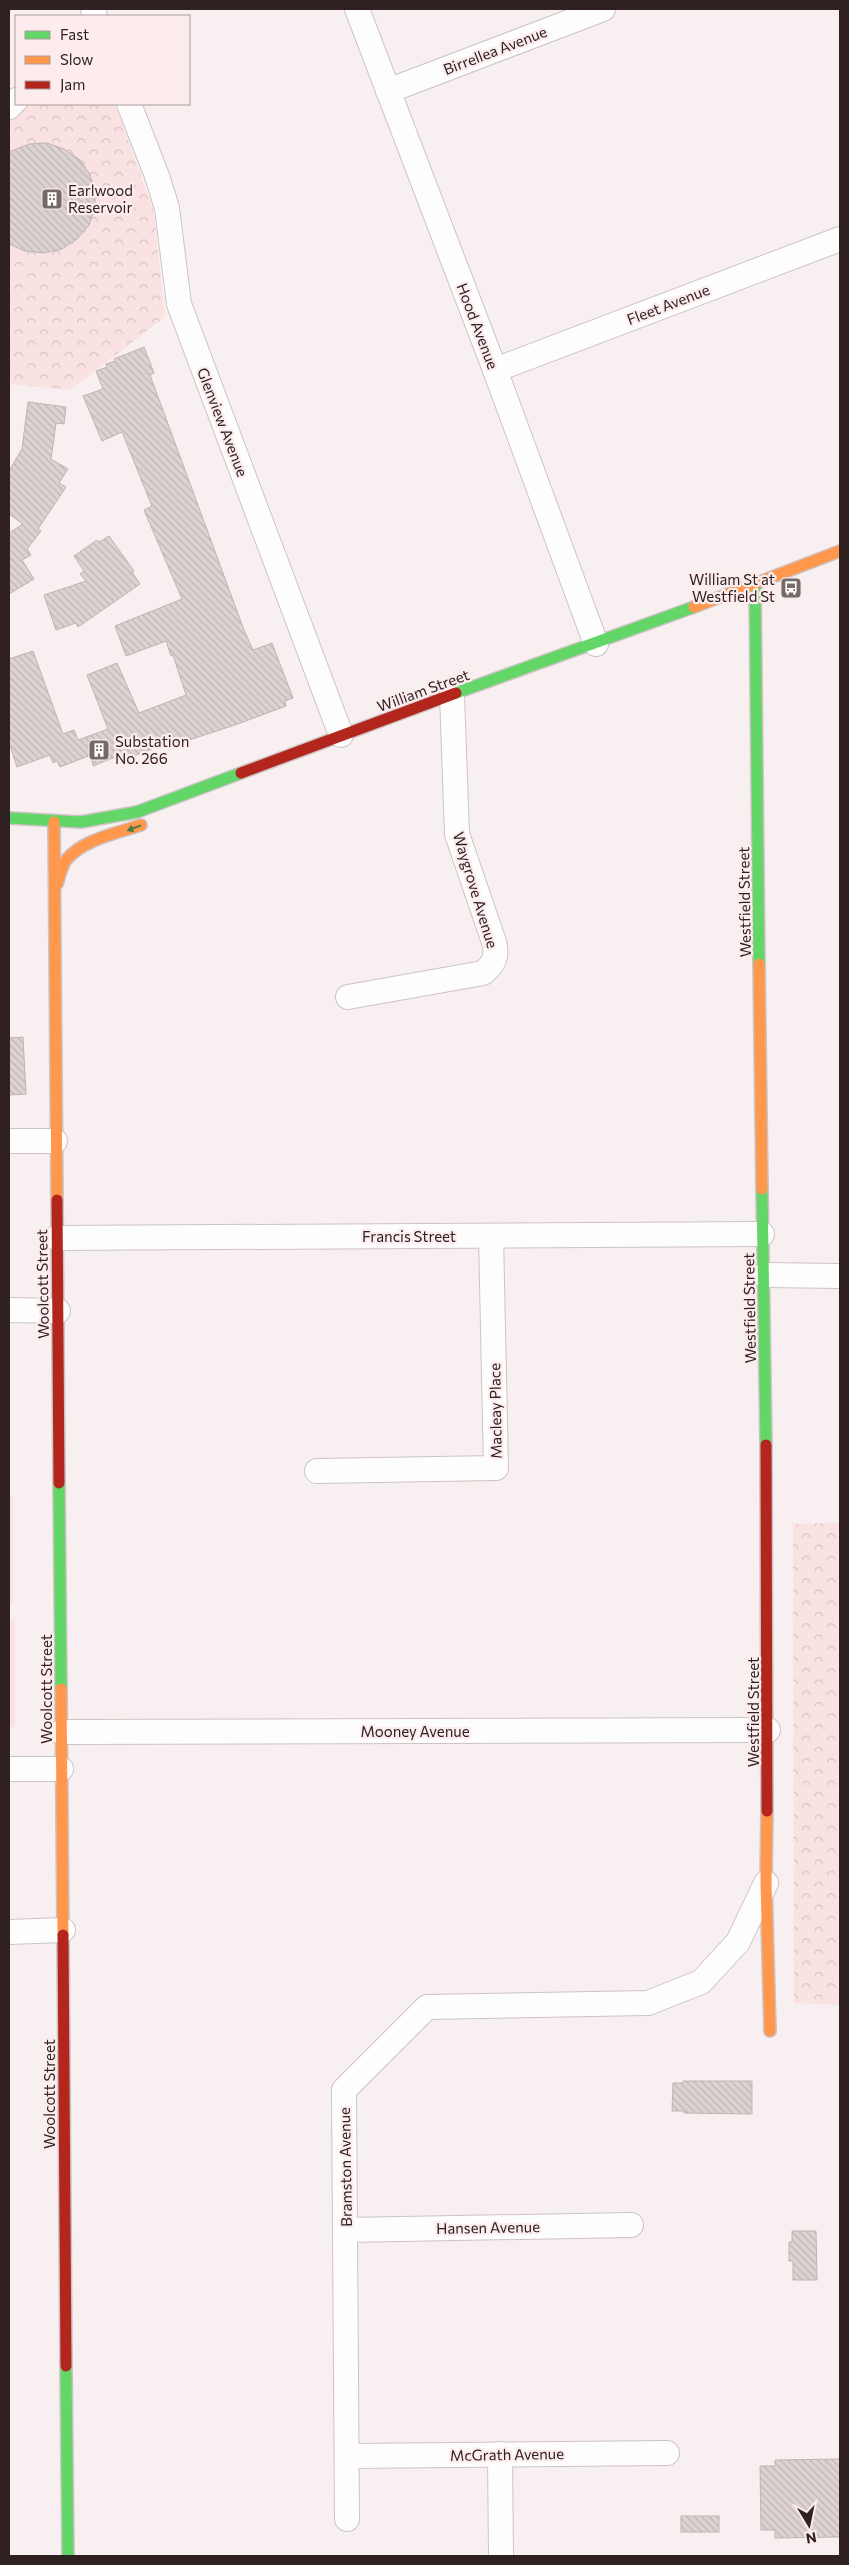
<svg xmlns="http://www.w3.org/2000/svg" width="849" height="2565" font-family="Commissioner,sans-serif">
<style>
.grass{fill:#fae2e3}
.forest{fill:url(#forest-crowns)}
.building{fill:url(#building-back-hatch);stroke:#bfb4b5}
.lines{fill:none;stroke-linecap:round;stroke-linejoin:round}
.street-casing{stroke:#cec3c4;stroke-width:26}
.fast-casing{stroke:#cec3c4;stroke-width:14}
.slow-casing{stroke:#cec3c4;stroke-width:14}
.jam-casing{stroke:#cec3c4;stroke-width:14}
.street{stroke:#fefdfd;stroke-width:24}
.fast{stroke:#63d668;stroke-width:11}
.slow{stroke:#ff974d;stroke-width:11}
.jam{stroke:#b3261e;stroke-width:11}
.oneway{fill:#497b45}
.labels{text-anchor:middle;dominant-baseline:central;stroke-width:4.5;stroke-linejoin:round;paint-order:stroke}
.street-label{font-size:15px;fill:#2f2022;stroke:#fceced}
.poi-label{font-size:15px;fill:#2f2022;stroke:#fceced;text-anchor:start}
</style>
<defs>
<pattern id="forest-crowns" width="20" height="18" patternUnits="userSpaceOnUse" patternTransform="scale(1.25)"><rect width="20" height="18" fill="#fae2e3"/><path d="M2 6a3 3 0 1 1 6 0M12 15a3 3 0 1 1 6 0" fill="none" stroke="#d7c2c2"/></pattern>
<pattern id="building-back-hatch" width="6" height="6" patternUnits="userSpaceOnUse" patternTransform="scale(1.25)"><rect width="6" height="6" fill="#ded3d3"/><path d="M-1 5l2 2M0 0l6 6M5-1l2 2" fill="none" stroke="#bfb5b5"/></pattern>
</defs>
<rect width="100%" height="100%" fill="#f8f0f0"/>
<g class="grass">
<polygon points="9,1497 13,1497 13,1603 9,1604"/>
<rect x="9" y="1619" width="6" height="108"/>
</g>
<g class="forest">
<polygon points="28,104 113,104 119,115 154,212 165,317 70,390 9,384 9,122"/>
<polygon points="840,1523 840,2005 794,2003 793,1524"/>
</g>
<g class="building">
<polygon points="47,143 64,149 79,159 89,173 95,190 95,208 89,225 77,239 62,249 44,253 25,251 9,244 9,152 29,144"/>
<polygon points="144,347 154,373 150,375 244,630 253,650 272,643 293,698 285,701 286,706 235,725 177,744 176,740 120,761 118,756 93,766 91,755 60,767 57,761 53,763 50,755 17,767 9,743 9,659 33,651 63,734 74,730 78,740 108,729 87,675 117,663 139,713 186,695 173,655 171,656 166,641 126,656 115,626 182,599 144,510 152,506 122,432 102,441 83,396 103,389 96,371 107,367 106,364 115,361 114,359"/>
<polygon points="28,402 66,407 64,424 56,423 51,459 68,469 59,483 66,487 38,529 41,531 27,549 31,555 22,560 34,579 9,594 9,533 23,524 9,514 9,471 22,449"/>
<polygon points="109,536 134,571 132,572 140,584 78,627 76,623 56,630 44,595 86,581 80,574 84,571 74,556 97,540 99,542"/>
<polygon points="23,1037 26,1094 9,1095 9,1038"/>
<polygon points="683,2081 752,2081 752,2114 684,2113 684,2111 672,2111 673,2083 683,2083"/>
<polygon points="792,2231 816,2231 817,2280 793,2280 793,2261 789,2261 789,2242 792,2242"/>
<polygon points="840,2459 840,2537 775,2538 775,2530 761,2530 760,2466 775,2466 775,2460"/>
<rect x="681" y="2516" width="38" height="16"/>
</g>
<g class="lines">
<g class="street-casing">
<g id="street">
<polyline points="93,9 95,16"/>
<polyline points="357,9 495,370 596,644"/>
<polyline points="388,91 603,9"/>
<polyline points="129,104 157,176 167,208 179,304 341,735"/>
<polyline points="9,107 16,100"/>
<polyline points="495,370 840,239"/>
<path d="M348 997 483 973C494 964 498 956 494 942L457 834 452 695"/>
<polyline points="9,1141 55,1141"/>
<polyline points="56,1238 762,1234"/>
<polyline points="764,1275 840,1276"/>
<polyline points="9,1310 58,1311"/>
<polyline points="317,1471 496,1468 491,1236"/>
<polyline points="61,1732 768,1730"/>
<polyline points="9,1769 61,1769"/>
<polyline points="9,1932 63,1930"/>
<polyline points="345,2230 631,2225"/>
<polyline points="500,2454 501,2556"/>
<polyline points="347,2456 667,2453"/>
<polyline points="347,2519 344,2090 427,2007 648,2003 701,1982 738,1942 766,1883"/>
</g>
</g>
<g class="fast-casing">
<g id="fast">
<polyline points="755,584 759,964"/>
<polyline points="456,693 694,607"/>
<polyline points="9,818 81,822 137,812 241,773"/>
<polyline points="762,1189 766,1445"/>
<polyline points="59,1483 61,1689"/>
<polyline points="66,2366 68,2556"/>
</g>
</g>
<g class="slow-casing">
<g id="slow">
<polyline points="694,607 840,551"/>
<polyline points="54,822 57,1200"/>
<path d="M57 884C60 876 61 866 67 859 84 839 118 833 141 825"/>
<polyline points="759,964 762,1189"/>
<polyline points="61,1689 63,1935"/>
<polyline points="767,1811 766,1883 770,2031"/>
</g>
</g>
<g class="jam-casing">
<g id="jam">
<polyline points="241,773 456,693"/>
<polyline points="57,1200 59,1483"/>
<polyline points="766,1445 767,1811"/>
<polyline points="63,1935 66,2366"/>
</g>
</g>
<use href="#street" class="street"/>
<use href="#fast" class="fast"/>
<use href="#slow" class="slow"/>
<use href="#jam" class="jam"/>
</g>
<defs><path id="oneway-solid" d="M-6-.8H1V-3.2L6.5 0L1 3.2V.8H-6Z" transform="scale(1.25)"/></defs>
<use class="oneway" href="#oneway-solid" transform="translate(134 828) rotate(159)"/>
<defs>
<g id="building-square" transform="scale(1.125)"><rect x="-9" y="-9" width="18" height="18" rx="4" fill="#75696a" stroke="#fceced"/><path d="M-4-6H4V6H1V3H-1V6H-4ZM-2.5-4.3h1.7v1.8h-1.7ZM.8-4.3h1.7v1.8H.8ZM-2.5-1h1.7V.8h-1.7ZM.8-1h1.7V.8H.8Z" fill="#fff"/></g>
<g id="bus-square" transform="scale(1.125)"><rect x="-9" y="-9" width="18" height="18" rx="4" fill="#75696a" stroke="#fceced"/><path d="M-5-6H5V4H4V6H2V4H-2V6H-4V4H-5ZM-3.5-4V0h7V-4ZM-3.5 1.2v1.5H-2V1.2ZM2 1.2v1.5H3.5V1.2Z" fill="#fff"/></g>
</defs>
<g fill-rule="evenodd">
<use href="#building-square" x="52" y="199"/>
<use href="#bus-square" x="791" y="588"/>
<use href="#building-square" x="99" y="750"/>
</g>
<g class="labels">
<g class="street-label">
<text transform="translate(495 50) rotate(-21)">Birrellea Avenue</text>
<text transform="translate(668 304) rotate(-21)">Fleet Avenue</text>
<text transform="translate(478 326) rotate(69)">Hood Avenue</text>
<text transform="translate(223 422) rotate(69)">Glenview Avenue</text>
<text transform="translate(423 690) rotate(-20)">William Street</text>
<text transform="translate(476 890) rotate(73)">Waygrove Avenue</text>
<text transform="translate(744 902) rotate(-91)">Westfield Street</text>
<text x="409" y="1236">Francis Street</text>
<text transform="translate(42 1284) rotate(-91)">Woolcott Street</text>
<text transform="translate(749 1308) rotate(-91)">Westfield Street</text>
<text transform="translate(495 1411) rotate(-91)">Macleay Place</text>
<text transform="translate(46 1689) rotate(-90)">Woolcott Street</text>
<text transform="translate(753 1712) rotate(-90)">Westfield Street</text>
<text x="415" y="1731">Mooney Avenue</text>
<text transform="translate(49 2094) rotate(-90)">Woolcott Street</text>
<text transform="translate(345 2167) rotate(-91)">Bramston Avenue</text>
<text transform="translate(488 2227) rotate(-1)">Hansen Avenue</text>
<text transform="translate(507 2454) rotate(-1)">McGrath Avenue</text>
</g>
<g class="poi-label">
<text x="68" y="190">Earlwood<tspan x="68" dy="17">Reservoir</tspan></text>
<text x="775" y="579" text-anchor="end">William St at<tspan x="775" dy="17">Westfield St</tspan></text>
<text x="115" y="741">Substation<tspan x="115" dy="17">No. 266</tspan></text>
</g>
</g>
<rect width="849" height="2565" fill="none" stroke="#2f2022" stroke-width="20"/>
<rect x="15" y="15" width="175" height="90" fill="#fceced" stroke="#aa9a9c"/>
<rect x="25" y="31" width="25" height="8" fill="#63d668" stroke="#aa9a9c"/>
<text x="60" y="40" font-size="15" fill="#2f2022">Fast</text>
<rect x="25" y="56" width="25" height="8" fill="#ff974d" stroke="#aa9a9c"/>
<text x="60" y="65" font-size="15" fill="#2f2022">Slow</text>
<rect x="25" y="81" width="25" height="8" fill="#b3261e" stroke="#aa9a9c"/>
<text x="60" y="90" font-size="15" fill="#2f2022">Jam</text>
<g transform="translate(809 2525) rotate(170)" stroke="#fceced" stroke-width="4" paint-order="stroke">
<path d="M0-4L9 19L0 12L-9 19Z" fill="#2f2022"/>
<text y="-8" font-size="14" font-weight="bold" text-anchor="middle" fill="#2f2022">N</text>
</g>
</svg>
